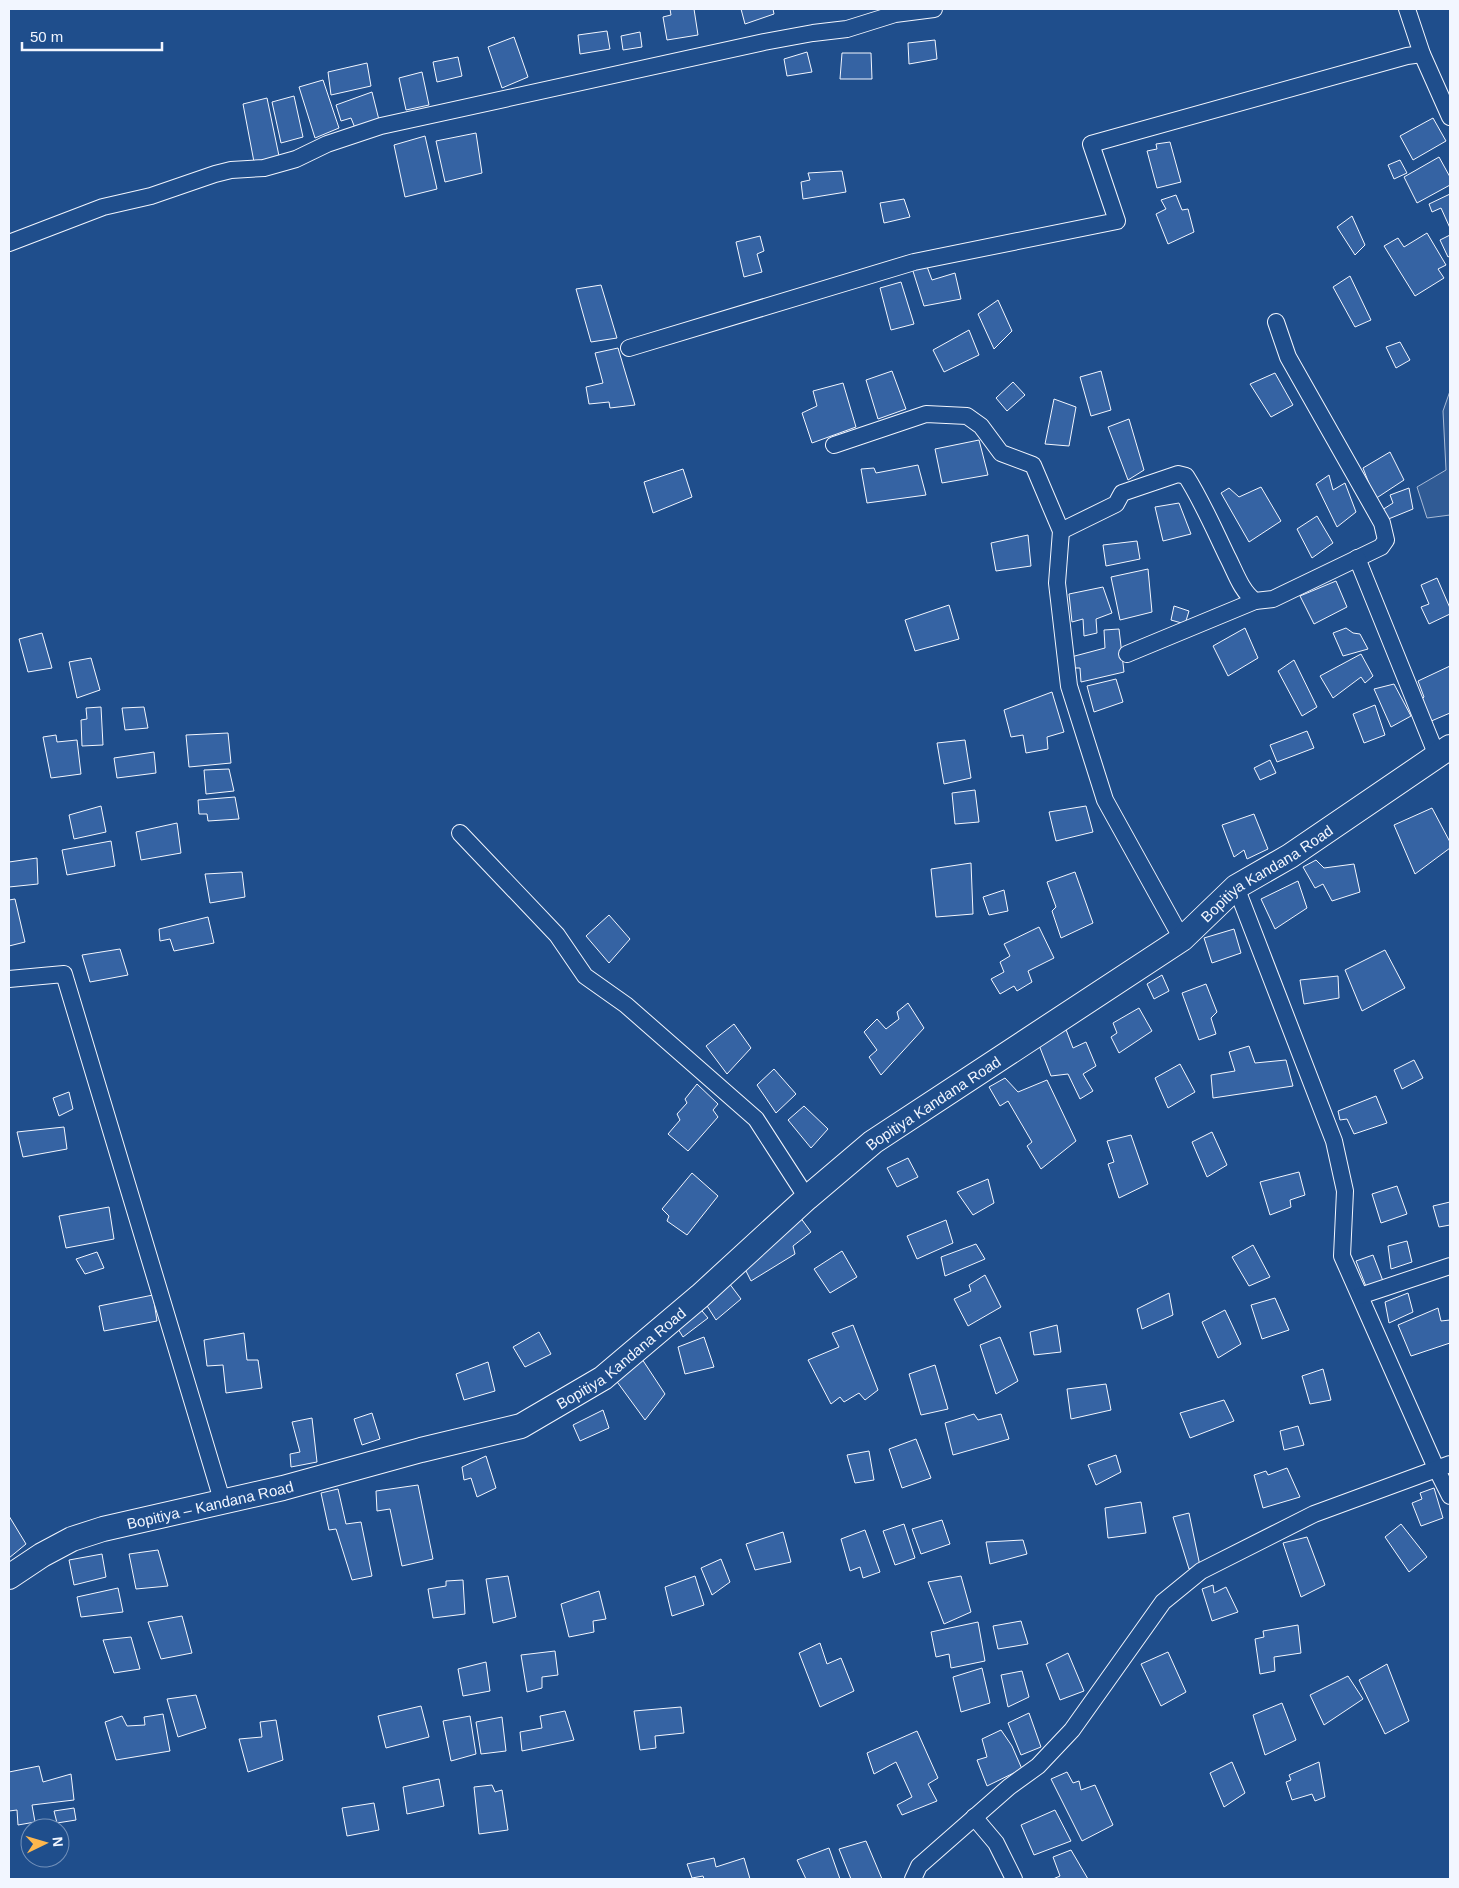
<svg xmlns="http://www.w3.org/2000/svg" width="1459" height="1888" font-family="Arial,sans-serif">
<style>
.built{fill:#305b95;stroke:#a8bbd7}
.building{fill:#3563a3;stroke:#f2f6ff}
.lines{fill:none;stroke-linecap:round;stroke-linejoin:round}
.minor-casing{stroke:#f2f6ff;stroke-width:18}
.secondary-casing{stroke:#f2f6ff;stroke-width:26}
.minor{stroke:#1f4e8c;stroke-width:16}
.secondary{stroke:#1f4e8c;stroke-width:24}
.labels{text-anchor:middle;dominant-baseline:central;stroke-width:4;stroke-linejoin:round;paint-order:stroke}
.street-label{font-size:15px;fill:#f2f6ff;stroke:#1f4e8c}
</style>
<rect width="100%" height="100%" fill="#1f4e8c"/>
<polygon class="built" points="1450,391 1450,515 1427,518 1417,487 1446,470 1443,411"/>
<g class="building">
<polygon points="670,9 694,9 698,35 667,40 663,17 671,15"/>
<polygon points="741,9 773,9 774,14 745,24"/>
<polygon points="607,31 610,49 580,54 578,35"/>
<polygon points="640,32 642,47 623,50 621,36"/>
<polygon points="514,37 528,77 502,88 488,47"/>
<polygon points="935,40 937,59 909,64 908,43"/>
<polygon points="807,52 812,72 787,76 784,59"/>
<polygon points="842,53 871,53 872,79 840,79"/>
<polygon points="458,57 462,76 437,82 433,62"/>
<polygon points="367,63 371,86 331,95 328,72"/>
<polygon points="422,72 429,105 406,110 399,78"/>
<polygon points="323,80 339,128 315,138 299,87"/>
<polygon points="372,92 379,120 355,128 351,118 341,121 336,105"/>
<polygon points="294,96 303,137 281,143 272,102"/>
<polygon points="267,98 279,156 254,162 243,104"/>
<polygon points="1433,118 1446,141 1413,160 1400,136"/>
<polygon points="476,133 482,173 445,182 436,141"/>
<polygon points="425,136 437,189 405,197 394,145"/>
<polygon points="1170,142 1181,182 1157,188 1147,151 1157,149 1156,144"/>
<polygon points="1439,157 1450,177 1450,185 1417,203 1404,177"/>
<polygon points="1400,160 1407,173 1394,179 1388,165"/>
<polygon points="842,171 846,192 803,199 801,182 810,180 808,173"/>
<polygon points="1450,194 1450,228 1441,208 1432,212 1429,204"/>
<polygon points="1176,195 1182,210 1188,209 1194,232 1168,244 1156,214 1166,209 1161,200"/>
<polygon points="904,199 910,217 884,223 880,203"/>
<polygon points="1352,216 1365,245 1355,255 1337,227"/>
<polygon points="1427,233 1446,265 1438,269 1444,278 1415,296 1384,246 1398,238 1404,247"/>
<polygon points="1450,235 1450,256 1448,257 1440,240"/>
<polygon points="760,236 764,251 757,254 762,272 744,277 736,242"/>
<polygon points="926,264 932,280 955,273 961,299 924,306 912,268"/>
<polygon points="1350,276 1371,320 1355,327 1333,287"/>
<polygon points="901,282 914,324 891,330 880,288"/>
<polygon points="601,285 617,338 591,342 576,289"/>
<polygon points="998,300 1012,331 994,349 978,314"/>
<polygon points="969,330 979,355 944,372 933,350"/>
<polygon points="1400,342 1410,360 1396,368 1386,347"/>
<polygon points="618,348 635,405 610,408 609,402 589,404 586,387 603,383 595,353"/>
<polygon points="892,371 906,409 878,419 866,380"/>
<polygon points="1101,371 1111,410 1091,416 1080,377"/>
<polygon points="1275,373 1293,405 1271,417 1250,384"/>
<polygon points="1013,382 1025,395 1007,411 996,398"/>
<polygon points="843,383 856,427 812,443 802,413 817,406 813,391"/>
<polygon points="1054,399 1076,407 1069,446 1045,444"/>
<polygon points="1129,419 1144,470 1128,480 1108,427"/>
<polygon points="979,440 988,475 942,483 935,449"/>
<polygon points="1390,452 1404,480 1375,499 1363,468"/>
<polygon points="918,465 926,495 867,503 861,469 874,468 876,473"/>
<polygon points="683,469 692,497 653,513 644,482"/>
<polygon points="1329,475 1333,490 1345,483 1356,512 1337,527 1316,484"/>
<polygon points="1261,487 1281,521 1249,542 1221,493 1229,488 1239,497"/>
<polygon points="1409,488 1413,509 1386,520 1382,510 1393,503 1390,495"/>
<polygon points="1179,503 1191,534 1163,541 1155,507"/>
<polygon points="1317,516 1333,543 1312,558 1297,529"/>
<polygon points="1028,535 1031,566 996,571 991,543"/>
<polygon points="1137,541 1140,559 1106,566 1103,545"/>
<polygon points="1148,569 1152,612 1120,620 1111,577"/>
<polygon points="1437,578 1450,608 1450,614 1429,624 1421,607 1429,604 1421,585"/>
<polygon points="1336,581 1347,607 1314,624 1300,596"/>
<polygon points="1103,587 1112,613 1096,619 1097,633 1084,636 1083,619 1072,622 1069,594"/>
<polygon points="949,605 959,639 915,651 905,620"/>
<polygon points="1174,606 1189,611 1185,624 1171,620"/>
<polygon points="1245,628 1258,658 1228,676 1213,646"/>
<polygon points="1346,628 1353,633 1360,634 1368,649 1343,656 1333,633"/>
<polygon points="1119,629 1124,672 1081,682 1080,668 1072,668 1071,657 1105,648 1104,630"/>
<polygon points="42,633 52,668 28,672 19,639"/>
<polygon points="1361,654 1373,676 1365,683 1361,677 1333,698 1320,676"/>
<polygon points="91,658 100,690 77,698 69,662"/>
<polygon points="1294,660 1317,707 1302,716 1278,671"/>
<polygon points="1450,666 1450,713 1429,722 1420,701 1424,697 1418,681"/>
<polygon points="1116,679 1123,702 1094,712 1087,686"/>
<polygon points="1394,684 1411,716 1391,727 1374,689"/>
<polygon points="1052,692 1064,732 1047,737 1048,749 1026,753 1023,735 1011,737 1004,710"/>
<polygon points="1375,705 1385,735 1364,743 1353,714"/>
<polygon points="101,707 103,745 82,746 81,720 87,719 86,708"/>
<polygon points="144,707 148,728 125,730 122,708"/>
<polygon points="1307,731 1314,748 1277,762 1270,745"/>
<polygon points="228,733 231,763 189,767 186,735"/>
<polygon points="56,735 57,742 77,740 81,774 51,778 43,737"/>
<polygon points="965,740 971,778 944,784 937,743"/>
<polygon points="154,752 156,773 117,778 114,758"/>
<polygon points="1270,760 1276,773 1260,780 1254,768"/>
<polygon points="229,769 234,791 206,794 204,770"/>
<polygon points="975,790 979,822 955,824 952,793"/>
<polygon points="235,797 239,819 208,821 207,814 199,814 198,800"/>
<polygon points="101,806 106,832 74,839 69,815"/>
<polygon points="1086,806 1093,832 1056,841 1049,812"/>
<polygon points="1432,808 1450,842 1450,848 1415,874 1394,825"/>
<polygon points="1254,814 1268,849 1247,859 1244,850 1234,857 1222,825"/>
<polygon points="177,823 181,853 141,860 136,832"/>
<polygon points="111,841 115,866 67,875 62,850"/>
<polygon points="37,858 38,884 9,887 9,862"/>
<polygon points="1316,860 1324,868 1354,864 1360,892 1332,901 1323,884 1315,888 1303,867"/>
<polygon points="971,863 973,914 936,917 931,869"/>
<polygon points="242,872 245,897 210,903 205,874"/>
<polygon points="1075,872 1093,923 1061,938 1052,911 1056,907 1047,882"/>
<polygon points="1298,881 1307,908 1275,929 1261,899"/>
<polygon points="1004,890 1008,911 989,915 983,897"/>
<polygon points="15,899 25,942 9,946 9,900"/>
<polygon points="609,915 630,939 609,963 586,936"/>
<polygon points="208,917 214,943 174,951 170,939 160,941 159,929"/>
<polygon points="1039,927 1054,958 1028,971 1032,982 1017,991 1014,986 1000,994 991,979 1004,972 1000,962 1010,956 1004,944"/>
<polygon points="1234,929 1241,953 1212,963 1204,938"/>
<polygon points="120,949 128,975 90,982 82,955"/>
<polygon points="1385,950 1405,988 1362,1011 1345,970"/>
<polygon points="1162,975 1169,991 1154,999 1147,984"/>
<polygon points="1338,976 1339,998 1304,1004 1300,980"/>
<polygon points="1206,984 1217,1012 1211,1018 1216,1034 1199,1040 1182,993"/>
<polygon points="908,1003 924,1028 881,1075 869,1057 877,1050 864,1032 877,1019 886,1029 899,1019 897,1012"/>
<polygon points="1139,1008 1152,1031 1119,1053 1111,1037 1117,1033 1113,1023"/>
<polygon points="734,1024 751,1048 727,1074 706,1046"/>
<polygon points="1065,1027 1073,1048 1086,1042 1096,1066 1083,1074 1093,1091 1080,1099 1068,1074 1051,1076 1037,1040"/>
<polygon points="1249,1046 1255,1063 1286,1060 1293,1086 1213,1098 1211,1075 1235,1071 1229,1052"/>
<polygon points="1414,1060 1423,1078 1402,1089 1394,1070"/>
<polygon points="1180,1064 1195,1092 1168,1108 1155,1078"/>
<polygon points="774,1069 796,1094 776,1113 757,1085"/>
<polygon points="1005,1078 1018,1092 1047,1080 1076,1141 1041,1169 1027,1146 1032,1142 1008,1101 1000,1106 989,1087"/>
<polygon points="697,1084 718,1104 713,1110 718,1117 688,1151 668,1134 680,1120 677,1114 687,1103 685,1099"/>
<polygon points="69,1092 73,1109 59,1116 53,1098"/>
<polygon points="1376,1096 1387,1123 1354,1134 1347,1119 1340,1120 1338,1111"/>
<polygon points="804,1106 828,1129 811,1148 788,1120"/>
<polygon points="64,1127 67,1149 23,1157 17,1132"/>
<polygon points="1212,1132 1227,1165 1207,1177 1192,1142"/>
<polygon points="1131,1135 1148,1184 1119,1198 1108,1164 1114,1162 1107,1141"/>
<polygon points="908,1158 918,1177 897,1187 887,1168"/>
<polygon points="1299,1172 1305,1195 1290,1200 1291,1207 1270,1215 1260,1182"/>
<polygon points="692,1173 718,1196 687,1235 667,1221 669,1216 662,1209"/>
<polygon points="988,1179 994,1203 973,1215 957,1192"/>
<polygon points="1397,1186 1407,1214 1381,1223 1372,1194"/>
<polygon points="1450,1202 1450,1225 1439,1227 1433,1206"/>
<polygon points="109,1207 114,1239 66,1248 59,1216"/>
<polygon points="797,1213 811,1232 793,1246 795,1254 751,1281 742,1263"/>
<polygon points="946,1220 953,1243 917,1259 907,1236"/>
<polygon points="1407,1241 1412,1262 1391,1269 1388,1246"/>
<polygon points="976,1244 985,1259 945,1276 941,1257"/>
<polygon points="1253,1245 1270,1277 1249,1286 1232,1257"/>
<polygon points="842,1251 857,1277 830,1293 814,1269"/>
<polygon points="97,1252 104,1268 85,1274 76,1259"/>
<polygon points="1373,1255 1383,1281 1367,1289 1356,1261"/>
<polygon points="985,1275 1001,1307 968,1326 954,1299 971,1291 969,1285"/>
<polygon points="729,1283 741,1299 716,1320 704,1301"/>
<polygon points="1169,1293 1173,1315 1142,1329 1137,1309"/>
<polygon points="1408,1293 1413,1312 1389,1323 1385,1302"/>
<polygon points="153,1295 157,1321 104,1331 99,1306"/>
<polygon points="1275,1298 1289,1330 1262,1339 1251,1305"/>
<polygon points="697,1305 708,1318 683,1337 675,1324"/>
<polygon points="1438,1308 1441,1321 1450,1320 1450,1343 1411,1356 1398,1325"/>
<polygon points="1225,1310 1241,1344 1218,1358 1202,1322"/>
<polygon points="853,1325 878,1390 865,1400 859,1393 844,1402 840,1397 831,1404 808,1360 839,1347 832,1333"/>
<polygon points="1057,1325 1061,1352 1034,1355 1030,1332"/>
<polygon points="539,1332 551,1354 525,1367 513,1347"/>
<polygon points="244,1333 247,1360 258,1360 262,1388 226,1393 223,1365 207,1366 204,1340"/>
<polygon points="704,1337 714,1367 685,1374 678,1347"/>
<polygon points="1000,1337 1018,1381 996,1394 980,1345"/>
<polygon points="642,1359 665,1394 645,1420 615,1379"/>
<polygon points="488,1362 495,1391 464,1400 456,1374"/>
<polygon points="935,1365 948,1409 921,1415 909,1374"/>
<polygon points="1323,1369 1331,1400 1310,1404 1302,1376"/>
<polygon points="1106,1384 1111,1410 1071,1419 1067,1389"/>
<polygon points="1224,1400 1234,1421 1190,1438 1180,1413"/>
<polygon points="603,1410 609,1428 580,1441 573,1425"/>
<polygon points="372,1413 380,1439 362,1445 354,1419"/>
<polygon points="974,1414 978,1420 1001,1414 1009,1439 953,1455 945,1423"/>
<polygon points="312,1418 317,1462 291,1467 290,1454 300,1452 292,1422"/>
<polygon points="1298,1426 1304,1445 1284,1450 1280,1431"/>
<polygon points="916,1439 931,1478 902,1488 889,1449"/>
<polygon points="869,1451 874,1480 855,1483 847,1455"/>
<polygon points="1116,1455 1121,1472 1096,1485 1088,1465"/>
<polygon points="486,1456 496,1488 477,1497 471,1478 464,1480 462,1467"/>
<polygon points="1287,1468 1300,1497 1263,1508 1254,1475 1266,1471 1268,1475"/>
<polygon points="418,1485 433,1559 402,1566 390,1509 377,1511 376,1491"/>
<polygon points="1434,1488 1443,1518 1421,1526 1412,1503 1422,1499 1420,1493"/>
<polygon points="338,1489 346,1524 361,1522 372,1576 352,1580 336,1529 329,1530 321,1493"/>
<polygon points="1141,1502 1146,1533 1108,1538 1105,1508"/>
<polygon points="1189,1513 1200,1566 1189,1569 1173,1517"/>
<polygon points="9,1516 26,1544 9,1558"/>
<polygon points="942,1520 950,1544 921,1554 912,1529"/>
<polygon points="904,1524 915,1558 895,1565 883,1531"/>
<polygon points="1401,1524 1427,1557 1409,1572 1385,1537"/>
<polygon points="865,1530 880,1572 863,1578 860,1567 850,1571 841,1539"/>
<polygon points="783,1532 791,1562 755,1570 746,1544"/>
<polygon points="1307,1537 1325,1585 1301,1597 1283,1543"/>
<polygon points="1023,1540 1027,1554 990,1564 986,1542"/>
<polygon points="158,1550 168,1586 136,1589 129,1554"/>
<polygon points="102,1554 106,1577 74,1585 69,1560"/>
<polygon points="721,1559 730,1582 712,1595 701,1568"/>
<polygon points="508,1576 516,1617 493,1623 486,1579"/>
<polygon points="695,1576 704,1605 672,1616 665,1587"/>
<polygon points="961,1576 971,1612 944,1624 928,1582"/>
<polygon points="463,1580 465,1614 433,1618 428,1589 446,1586 446,1581"/>
<polygon points="1213,1585 1214,1593 1226,1587 1238,1612 1212,1621 1202,1589"/>
<polygon points="118,1588 123,1612 81,1617 77,1597"/>
<polygon points="599,1591 606,1619 593,1621 594,1632 569,1637 561,1604"/>
<polygon points="182,1616 192,1653 161,1659 148,1622"/>
<polygon points="1021,1621 1028,1644 998,1649 993,1626"/>
<polygon points="978,1622 985,1661 951,1668 949,1654 936,1657 931,1632"/>
<polygon points="1298,1625 1301,1653 1274,1657 1275,1671 1260,1674 1255,1639 1264,1637 1263,1631"/>
<polygon points="131,1637 140,1669 114,1673 103,1640"/>
<polygon points="820,1643 827,1664 841,1658 854,1691 820,1707 799,1653"/>
<polygon points="555,1651 558,1675 542,1677 542,1688 527,1692 521,1655"/>
<polygon points="1168,1652 1186,1692 1161,1706 1141,1664"/>
<polygon points="1068,1653 1084,1691 1060,1700 1046,1664"/>
<polygon points="486,1662 490,1691 463,1696 458,1669"/>
<polygon points="1387,1664 1409,1721 1385,1734 1359,1680"/>
<polygon points="982,1668 990,1703 961,1712 953,1677"/>
<polygon points="1022,1671 1029,1697 1008,1707 1001,1675"/>
<polygon points="1348,1676 1363,1699 1324,1725 1310,1695"/>
<polygon points="196,1695 206,1728 178,1737 167,1699"/>
<polygon points="1282,1703 1296,1740 1265,1755 1253,1715"/>
<polygon points="421,1706 429,1737 386,1748 378,1716"/>
<polygon points="681,1707 684,1733 655,1736 656,1748 640,1750 634,1711"/>
<polygon points="565,1711 574,1740 522,1751 520,1732 542,1728 540,1716"/>
<polygon points="1029,1713 1041,1747 1021,1755 1008,1723"/>
<polygon points="163,1714 170,1751 116,1760 105,1722 122,1716 127,1726 145,1725 144,1717"/>
<polygon points="470,1716 476,1754 451,1761 443,1721"/>
<polygon points="502,1717 506,1751 481,1754 476,1722"/>
<polygon points="276,1720 283,1760 248,1772 239,1739 262,1737 260,1722"/>
<polygon points="1001,1730 1012,1746 1022,1769 987,1786 977,1760 987,1757 982,1739"/>
<polygon points="917,1731 938,1778 928,1784 937,1801 902,1815 897,1805 912,1797 896,1762 874,1774 867,1753"/>
<polygon points="1232,1762 1245,1793 1224,1807 1210,1773"/>
<polygon points="1319,1762 1325,1797 1315,1801 1312,1794 1292,1800 1286,1782 1291,1780 1289,1775"/>
<polygon points="39,1766 43,1782 71,1774 74,1800 32,1805 35,1822 18,1825 17,1810 9,1811 9,1772"/>
<polygon points="1067,1772 1073,1783 1079,1781 1081,1790 1095,1785 1113,1825 1082,1841 1051,1779"/>
<polygon points="439,1779 444,1806 407,1814 403,1787"/>
<polygon points="492,1785 495,1792 502,1790 508,1830 479,1834 474,1787"/>
<polygon points="374,1803 379,1830 347,1836 342,1808"/>
<polygon points="74,1808 76,1820 57,1823 54,1811"/>
<polygon points="1055,1810 1071,1841 1034,1855 1021,1825"/>
<polygon points="866,1841 882,1879 851,1879 839,1849"/>
<polygon points="829,1848 840,1879 806,1879 797,1860"/>
<polygon points="1071,1850 1088,1879 1053,1879 1060,1876 1053,1857"/>
<polygon points="714,1858 716,1867 744,1858 750,1879 704,1879 703,1876 692,1878 687,1864"/>
</g>
<g class="lines">
<g class="minor-casing">
<g id="minor">
<polyline points="1407,9 1422,54 1450,117"/>
<polyline points="9,243 103,207 151,196 215,174 231,170 264,168 296,159 327,144 381,126 764,42 813,33 847,29 895,14 934,9"/>
<polyline points="629,348 914,262 1117,221 1091,144 1407,56 1422,54"/>
<polyline points="834,445 926,414 967,416 981,426 1001,453 1033,465 1061,531 1057,583 1069,686 1105,800 1182,939"/>
<path d="M1061 531 1116 504 1122 493 1178 474 1186 476C1202 501 1214 529 1227 556 1235 571 1241 591 1255 601L1273 599 1381 547 1386 540 1382 523 1288 357 1276 322"/>
<polyline points="1357,558 1437,756"/>
<polyline points="1127,654 1255,601"/>
<polyline points="460,833 557,935 585,976 626,1005 756,1119 807,1198"/>
<polyline points="1236,887 1334,1141 1345,1191 1342,1256 1436,1468 1450,1496"/>
<polyline points="9,979 64,974 222,1500"/>
<polyline points="1360,1296 1450,1266"/>
<polyline points="974,1817 996,1843 1014,1879"/>
<polyline points="913,1879 919,1866 1009,1787 1038,1766 1072,1730 1163,1602 1201,1571 1314,1514 1450,1464"/>
</g>
</g>
<g class="secondary-casing">
<g id="secondary">
<path id="s1" d="M9 1577 42 1555 72 1539 103 1529 283 1488 421 1450 521 1426 603 1378 700 1296 807 1198 873 1142 1182 939 1236 887 1290 856 1450 747"/>
</g>
</g>
<use href="#minor" class="minor"/>
<use href="#secondary" class="secondary"/>
</g>
<g class="labels">
<g class="street-label">
<text stroke="none"><textPath href="#s1" startOffset="1468">Bopitiya Kandana Road</textPath></text>
<text stroke="none"><textPath href="#s1" startOffset="1062">Bopitiya Kandana Road</textPath></text>
<text stroke="none"><textPath href="#s1" startOffset="658">Bopitiya Kandana Road</textPath></text>
<text stroke="none"><textPath href="#s1" startOffset="216">Bopitiya – Kandana Road</textPath></text>
</g>
</g>
<rect width="1459" height="1888" fill="none" stroke="#f2f6ff" stroke-width="20"/>
<g transform="translate(45 1843) rotate(85)"><circle r="24" fill="#1f4e8c" stroke="#7391ba"/>
<path d="M0-4L9 19L0 12L-9 19Z" fill="#ffb74d"/>
<text y="-8" font-size="14" font-weight="bold" text-anchor="middle" fill="#f2f6ff">N</text>
</g>
<path d="M22 42v8h140v-8" fill="none" stroke="#f2f6ff" stroke-width="2.5"/>
<text x="30" y="42" font-size="15" fill="#f2f6ff" stroke="#1f4e8c" stroke-width="4" paint-order="stroke">50 m</text>
</svg>
